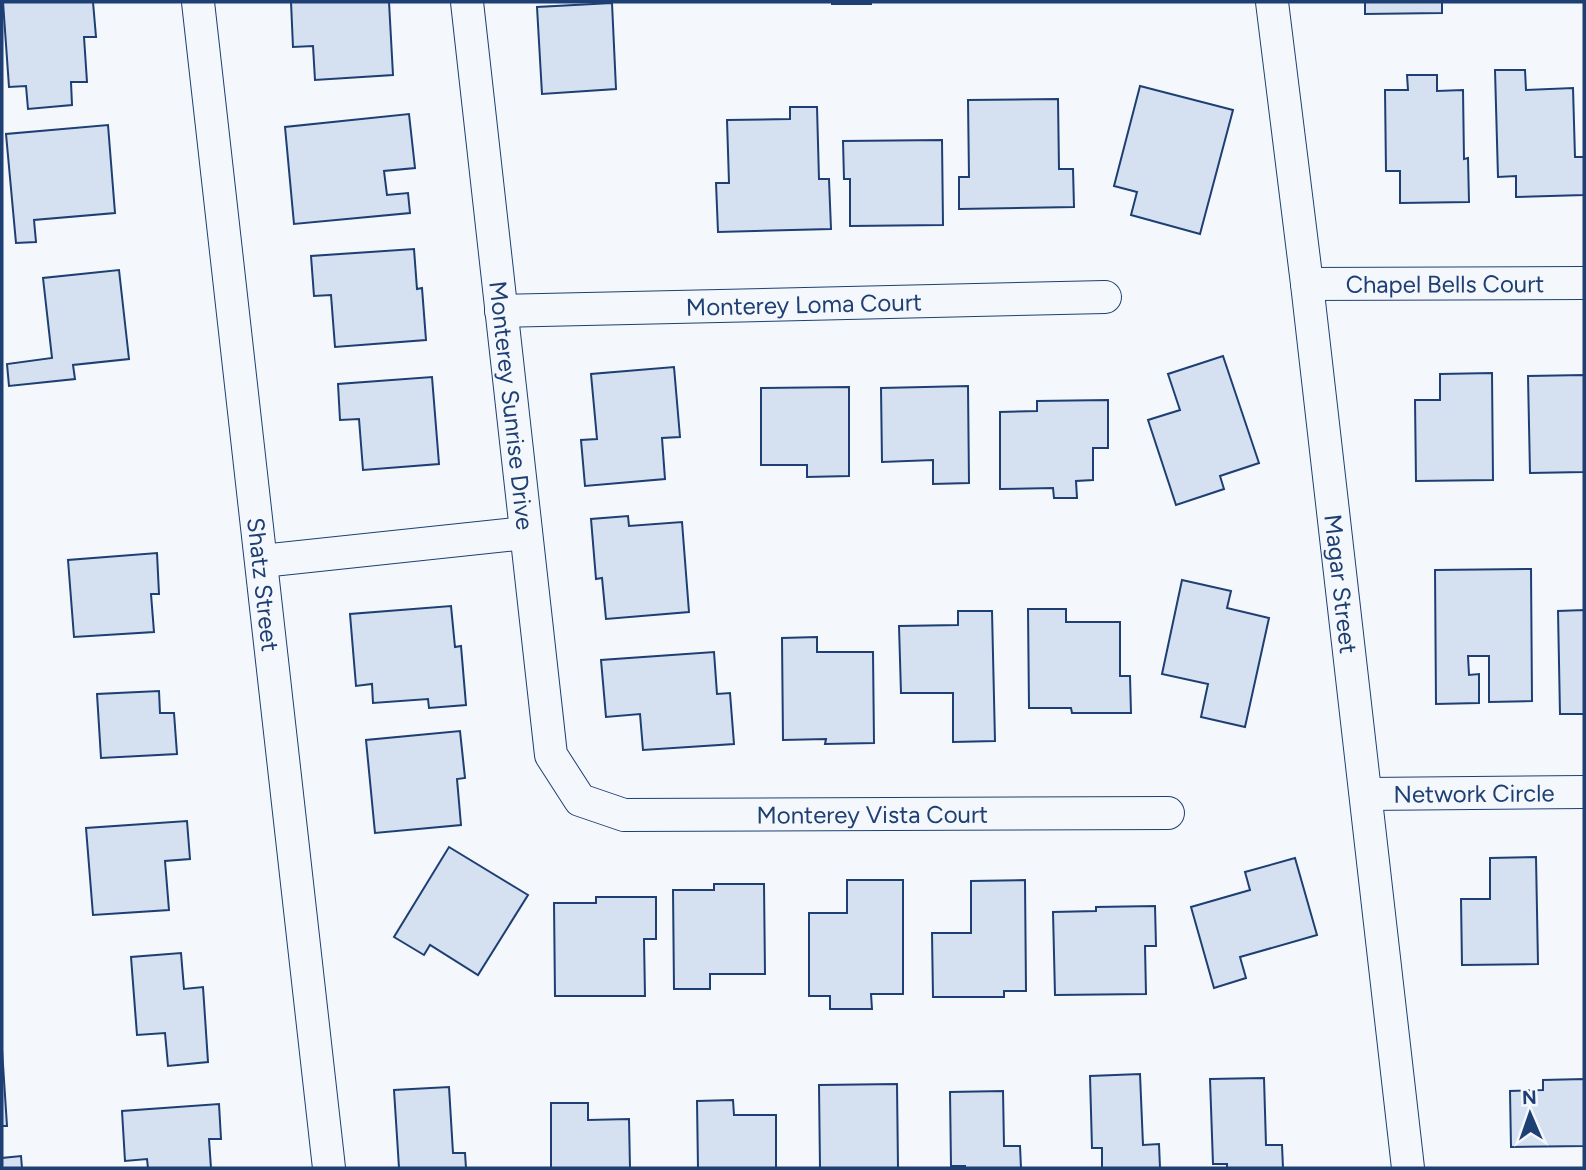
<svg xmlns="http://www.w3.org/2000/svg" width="1586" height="1170" font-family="Figtree,sans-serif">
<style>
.building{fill:#d5e0f0;stroke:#1d3f73;stroke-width:2}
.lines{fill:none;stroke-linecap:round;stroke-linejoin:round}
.minor-casing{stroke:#1d3f73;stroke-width:34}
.minor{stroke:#f4f7fb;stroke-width:32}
.labels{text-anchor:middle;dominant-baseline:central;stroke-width:5;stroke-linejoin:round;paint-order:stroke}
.street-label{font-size:24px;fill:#1d3f73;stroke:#f4f7fb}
</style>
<rect width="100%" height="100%" fill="#f4f7fb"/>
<g class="building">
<polygon points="3,2 93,2 96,37 84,37 87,82 71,82 72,105 28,109 26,86 9,87"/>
<polygon points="291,2 389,2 393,75 315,80 313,46 293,47"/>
<rect x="832" y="2" width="39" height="2"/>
<polygon points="1365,2 1442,2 1442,13 1365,14"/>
<polygon points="612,3 616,89 542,94 537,7"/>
<polygon points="1495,70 1525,70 1526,90 1573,88 1575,157 1584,157 1584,195 1516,197 1516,176 1498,177"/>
<polygon points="1407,75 1437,75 1437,91 1463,90 1464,159 1468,158 1469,202 1400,203 1400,171 1386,171 1385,90 1408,90"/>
<polygon points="1140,86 1233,110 1200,234 1131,215 1137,192 1114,186"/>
<polygon points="1058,99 1059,169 1073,169 1074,207 959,209 959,177 969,177 968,100"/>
<polygon points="790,107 817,107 819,179 829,179 831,229 718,232 716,183 729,183 727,120 790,119"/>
<polygon points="409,114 415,168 384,171 387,195 408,193 410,213 294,224 285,127"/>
<polygon points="108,125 115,213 34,220 36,242 16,243 6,134"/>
<polygon points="942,140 943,225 850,226 850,179 844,179 843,141"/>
<polygon points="414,249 417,289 422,288 426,340 335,347 331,295 314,296 311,256"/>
<polygon points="119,270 129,359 73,365 75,379 9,386 7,364 52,358 43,278"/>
<polygon points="1223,356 1259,463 1220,476 1224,489 1176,505 1148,420 1180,410 1168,374"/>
<polygon points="674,367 680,437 662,438 665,479 585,486 581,440 597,439 591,374"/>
<polygon points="1492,373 1493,480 1416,481 1415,400 1440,400 1440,374"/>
<polygon points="1584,375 1584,472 1530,473 1528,376"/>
<polygon points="432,377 439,464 363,470 359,419 340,420 338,384"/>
<polygon points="968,386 969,483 933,484 933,460 882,462 881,388"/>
<polygon points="849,387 849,476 807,477 807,465 761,465 761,388"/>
<polygon points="1108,400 1108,448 1093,448 1093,480 1076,481 1077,498 1054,498 1053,488 1000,489 1000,412 1037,411 1037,401"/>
<polygon points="628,516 629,526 682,522 689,612 606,619 602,578 596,579 591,519"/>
<polygon points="157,553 159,594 151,594 154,632 74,637 68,560"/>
<polygon points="1531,569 1532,701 1489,702 1489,656 1468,656 1469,675 1479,674 1479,703 1436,704 1435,570"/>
<polygon points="1182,580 1231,591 1227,608 1269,618 1245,727 1201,717 1208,684 1162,674"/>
<polygon points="451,606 455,647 461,646 466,705 429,708 428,699 373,703 372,684 356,686 350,614"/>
<polygon points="1028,609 1066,609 1066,622 1120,622 1120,676 1130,676 1131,713 1072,713 1071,708 1029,708"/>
<polygon points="1584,610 1584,714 1560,714 1558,611"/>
<polygon points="958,611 992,611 995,741 953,742 953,693 901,693 899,626 958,625"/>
<polygon points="817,637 817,652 873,652 874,743 825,744 826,739 783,740 782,638"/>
<polygon points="714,652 717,694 730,693 734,744 643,750 640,714 606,717 601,660"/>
<polygon points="159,691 160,713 174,713 177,754 101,758 97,694"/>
<polygon points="460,731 465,778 457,779 461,825 375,833 366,740"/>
<polygon points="187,821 190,859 165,861 169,910 93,915 86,828"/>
<polygon points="449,847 528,895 478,975 430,945 424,955 394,937"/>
<polygon points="1536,857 1538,964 1462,965 1461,899 1490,899 1490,858"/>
<polygon points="1295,858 1317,935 1240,957 1246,978 1214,988 1191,907 1250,890 1245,872"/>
<polygon points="847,880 903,880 903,994 871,994 872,1009 830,1009 830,996 809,996 809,913 847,913"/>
<polygon points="1025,880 1026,991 1004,991 1004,997 933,997 932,933 971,933 971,881"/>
<polygon points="714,884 764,884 765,974 710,974 710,989 674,989 673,890 714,890"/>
<polygon points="596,897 656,897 656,939 644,939 645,996 555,996 554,903 596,903"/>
<polygon points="1155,906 1156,946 1145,946 1146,994 1055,995 1053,912 1096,911 1096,907"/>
<polygon points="181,953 184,989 203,987 208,1062 168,1066 165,1033 137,1035 131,957"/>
<polygon points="2,1049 7,1126 2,1126"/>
<polygon points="1140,1074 1143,1145 1159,1144 1160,1168 1102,1168 1102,1148 1092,1148 1090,1076"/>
<polygon points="1264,1078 1266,1145 1282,1145 1283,1168 1227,1168 1227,1164 1213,1164 1210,1079"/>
<polygon points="1584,1079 1584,1146 1511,1147 1510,1091 1543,1090 1543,1080"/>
<polygon points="897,1084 898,1168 820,1168 819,1085"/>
<polygon points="449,1087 453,1153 465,1153 466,1168 399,1168 394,1090"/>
<polygon points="1003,1091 1004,1146 1020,1146 1021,1168 965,1168 965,1166 951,1166 950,1092"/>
<polygon points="733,1100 734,1115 776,1115 776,1168 698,1168 697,1101"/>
<polygon points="551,1103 588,1103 588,1120 629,1119 630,1168 551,1168"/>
<polygon points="219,1104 221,1139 209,1139 211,1168 148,1168 147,1159 125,1161 122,1111"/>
<polygon points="21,1156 22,1168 2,1168 2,1158"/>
</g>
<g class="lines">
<g class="minor-casing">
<g id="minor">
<path id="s1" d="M198 2 329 1168"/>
<path id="s2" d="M467 2 551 755 580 800 624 815 1168 813"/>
<path id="s3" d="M1272 2 1307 284 1408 1168"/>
<path id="s4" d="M1307 284 1584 283"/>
<path id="s5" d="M501 311 1105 297"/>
<polyline points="262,561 526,533"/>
<path id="s6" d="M1366 794 1584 792"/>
</g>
</g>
<use href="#minor" class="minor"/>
</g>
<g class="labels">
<g class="street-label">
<text stroke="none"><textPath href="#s4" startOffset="138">Chapel Bells Court</textPath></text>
<text stroke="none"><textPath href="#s5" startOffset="303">Monterey Loma Court</textPath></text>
<text stroke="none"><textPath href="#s2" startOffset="406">Monterey Sunrise Drive</textPath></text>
<text stroke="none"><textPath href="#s1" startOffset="586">Shatz Street</textPath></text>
<text stroke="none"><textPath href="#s3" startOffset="586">Magar Street</textPath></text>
<text stroke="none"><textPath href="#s6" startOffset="108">Network Circle</textPath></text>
<text stroke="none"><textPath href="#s2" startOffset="1106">Monterey Vista Court</textPath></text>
</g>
</g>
<rect width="1586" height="1170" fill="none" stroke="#1d3f73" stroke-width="7"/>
<g transform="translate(1530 1114) rotate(358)" stroke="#f4f7fb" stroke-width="5" paint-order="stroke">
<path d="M0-5L12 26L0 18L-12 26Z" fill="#1d3f73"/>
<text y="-10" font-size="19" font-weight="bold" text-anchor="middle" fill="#1d3f73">N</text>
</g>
</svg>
